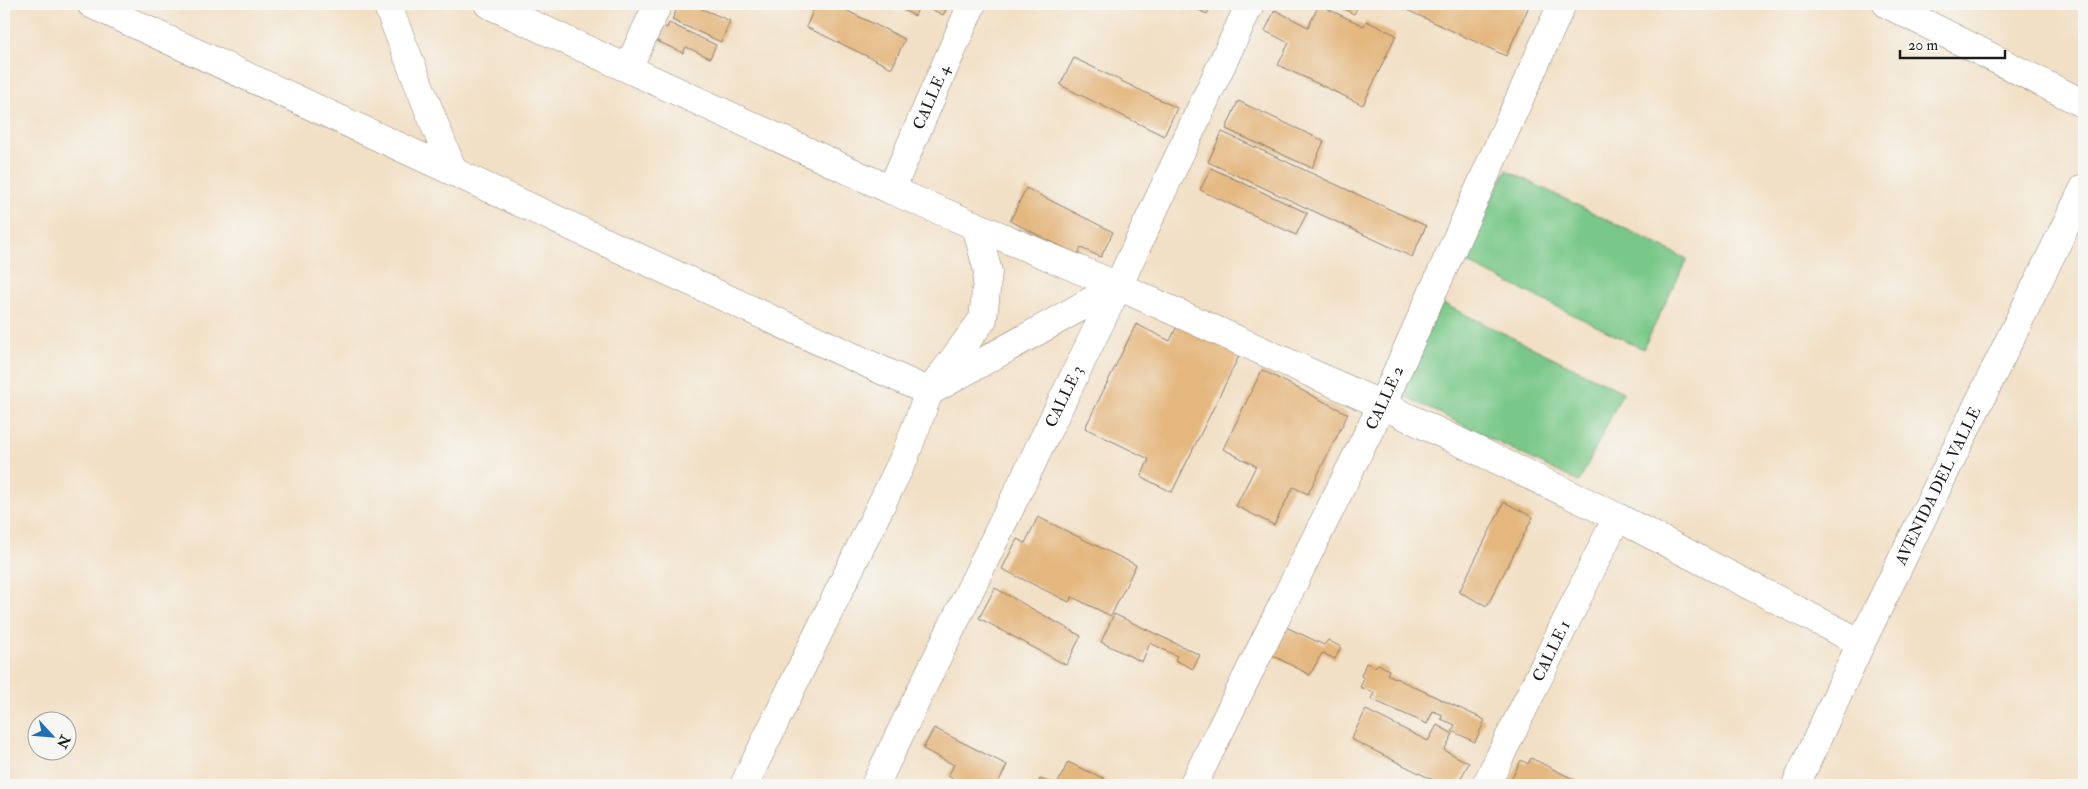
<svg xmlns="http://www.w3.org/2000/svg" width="2088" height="789" font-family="'IM FELL Double Pica',serif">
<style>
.green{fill:#79c889;stroke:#4a7252}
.building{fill:#e4b77f}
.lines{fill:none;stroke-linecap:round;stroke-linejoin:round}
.street-casing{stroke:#877e71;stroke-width:29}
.street{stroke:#fff;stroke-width:28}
.labels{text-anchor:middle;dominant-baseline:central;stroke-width:4.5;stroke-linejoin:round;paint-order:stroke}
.street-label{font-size:16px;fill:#1c1c1c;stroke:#f6f6f2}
</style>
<rect width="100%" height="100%" fill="#f6f6f2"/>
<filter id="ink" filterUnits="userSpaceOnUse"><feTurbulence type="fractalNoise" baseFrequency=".02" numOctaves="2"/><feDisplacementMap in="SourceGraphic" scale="10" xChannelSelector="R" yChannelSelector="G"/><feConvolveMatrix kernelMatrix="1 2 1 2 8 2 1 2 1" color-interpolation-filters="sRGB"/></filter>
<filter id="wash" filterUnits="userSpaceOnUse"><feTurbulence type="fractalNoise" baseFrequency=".0096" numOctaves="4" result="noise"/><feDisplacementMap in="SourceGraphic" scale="20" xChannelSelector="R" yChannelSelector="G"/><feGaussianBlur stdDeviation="1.12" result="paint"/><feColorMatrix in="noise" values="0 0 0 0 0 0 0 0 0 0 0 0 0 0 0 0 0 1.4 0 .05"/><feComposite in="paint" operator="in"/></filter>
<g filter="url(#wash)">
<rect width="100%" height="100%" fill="#f2e0c6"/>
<g class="green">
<polygon points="1506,170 1687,259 1643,349 1462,260"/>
<polygon points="1442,303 1623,392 1579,482 1398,393"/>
</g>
<g id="blocks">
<g class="building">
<polygon points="679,4 691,4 730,21 721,42 672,20"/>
<polygon points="798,4 833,4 905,39 892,68 806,27 813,11"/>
<polygon points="891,4 920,4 915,16"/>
<polygon points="921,4 949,4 943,15"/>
<polygon points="1186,4 1212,4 1207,14"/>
<polygon points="1334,4 1359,4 1354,14"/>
<polygon points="1405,4 1530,4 1506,56 1403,8"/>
<polygon points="1319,5 1364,26 1366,21 1396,35 1363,105 1278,65 1289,43 1265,31 1275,10 1308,27"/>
<polygon points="656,23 667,28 669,23 716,45 710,58 686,47 683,53 653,39"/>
<polygon points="1074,58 1177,108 1164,136 1060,85"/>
<polygon points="1238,101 1324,141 1312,168 1226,129"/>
<polygon points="1222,132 1426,226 1412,257 1208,162"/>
<polygon points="1211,168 1307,213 1296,235 1200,190"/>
<polygon points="1026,188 1113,232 1101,257 1081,248 1078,255 1010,221"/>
<polygon points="1136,324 1170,341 1178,324 1240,354 1172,492 1141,477 1149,459 1085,428"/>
<polygon points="1262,370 1348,414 1308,494 1293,487 1274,525 1236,506 1256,466 1223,449"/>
<polygon points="1504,502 1533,517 1487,606 1459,592"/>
<polygon points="1038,517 1136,565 1111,616 1072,597 1069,602 1002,569 1017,539 1025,543"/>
<polygon points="995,588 1081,636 1066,665 979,618"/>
<polygon points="1114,614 1200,655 1193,669 1175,660 1177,656 1150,643 1142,662 1101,642"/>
<polygon points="1284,626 1324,645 1328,640 1341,647 1335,659 1322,653 1310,675 1270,654"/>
<polygon points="1366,663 1375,667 1378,664 1389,670 1387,674 1485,720 1475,742 1452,731 1455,725 1441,719 1443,715 1433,711 1427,724 1371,699 1374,693 1360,687 1364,678 1361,676"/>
<polygon points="1366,710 1428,741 1437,725 1453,734 1444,750 1469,763 1457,785 1443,785 1351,739"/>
<polygon points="934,728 1007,765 997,785 966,785 948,776 954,765 923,749"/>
<polygon points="1531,758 1585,785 1508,785 1521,760 1528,764"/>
<polygon points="1068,762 1105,779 1101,785 1057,785"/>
<polygon points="1040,779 1054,785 1038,785"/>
</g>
</g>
</g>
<g filter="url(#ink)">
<use href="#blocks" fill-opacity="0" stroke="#877e71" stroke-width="1"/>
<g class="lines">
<g class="street-casing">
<g id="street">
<polyline points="91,4 929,392 1118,286"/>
<polyline points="387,4 453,171"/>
<polyline points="488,4 891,190 1118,286 1382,405 1617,517 1861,643"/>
<polyline points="1887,4 2084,104"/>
<polyline points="628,68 658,4"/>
<path id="s1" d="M891 190 972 4"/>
<polyline points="744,785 905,456 929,392 983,319 988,272 976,226"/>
<path id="s2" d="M875 785 1118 286 1250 4"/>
<path id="s3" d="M1193 785 1382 405 1562 4"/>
<path id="s4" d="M1486 785 1617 517"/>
<path id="s5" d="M1796 785 1861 643 2084 188"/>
</g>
</g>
<use href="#street" class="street"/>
</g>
</g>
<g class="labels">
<g class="street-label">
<text stroke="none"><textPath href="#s1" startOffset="101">CALLE 4</textPath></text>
<text stroke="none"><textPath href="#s2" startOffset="432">CALLE 3</textPath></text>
<text stroke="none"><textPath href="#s3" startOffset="432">CALLE 2</textPath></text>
<text stroke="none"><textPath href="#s5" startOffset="331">AVENIDA DEL VALLE</textPath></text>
<text stroke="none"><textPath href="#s4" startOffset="149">CALLE 1</textPath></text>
</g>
</g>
<rect width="2088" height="789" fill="none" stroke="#f6f6f2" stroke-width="20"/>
<g transform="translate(52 736) rotate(116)"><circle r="24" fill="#f6f6f2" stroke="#9f9f9c"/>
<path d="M0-4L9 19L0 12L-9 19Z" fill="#1f6fb2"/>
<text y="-8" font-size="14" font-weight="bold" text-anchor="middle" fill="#1c1c1c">N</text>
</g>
<path d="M1900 50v8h105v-8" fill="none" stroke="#1c1c1c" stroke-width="2.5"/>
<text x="1908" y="50" font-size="15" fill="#1c1c1c" stroke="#f6f6f2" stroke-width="4" paint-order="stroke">20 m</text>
</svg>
